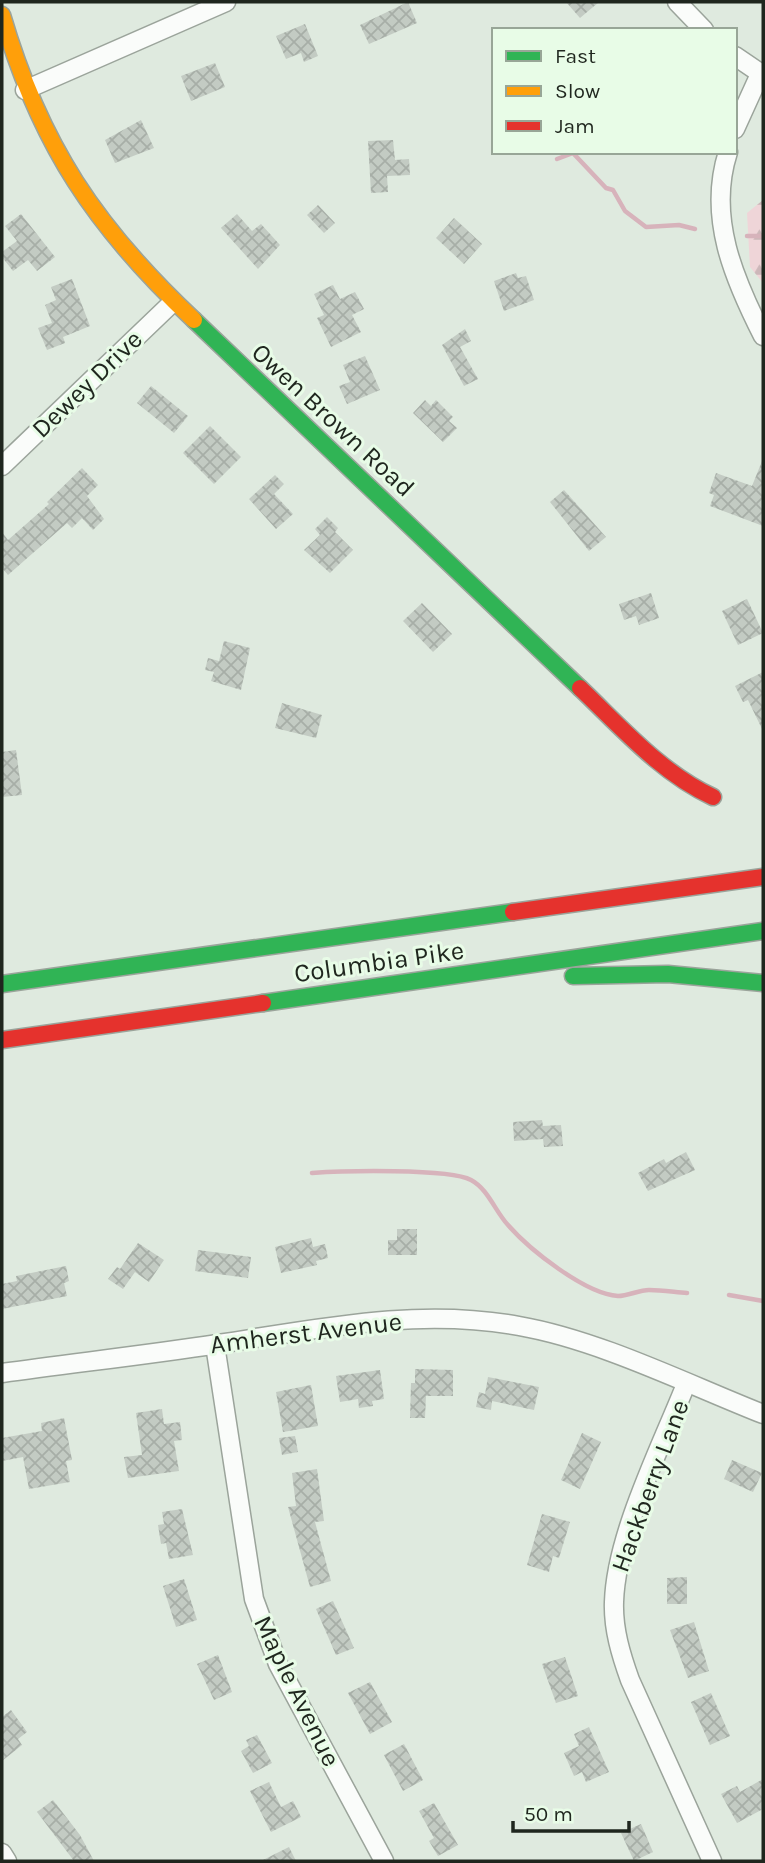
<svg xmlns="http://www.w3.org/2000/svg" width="765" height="1863" font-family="Karla,sans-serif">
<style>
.forest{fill:url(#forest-firs)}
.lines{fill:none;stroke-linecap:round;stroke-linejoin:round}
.stream{stroke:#d7b3bb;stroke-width:4.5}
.building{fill:url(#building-cross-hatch)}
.street-casing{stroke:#9ba49b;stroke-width:21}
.fast-casing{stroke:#9ba49b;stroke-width:19}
.slow-casing{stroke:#9ba49b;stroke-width:19}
.jam-casing{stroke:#9ba49b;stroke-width:19}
.street{stroke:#fafcfa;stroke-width:18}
.fast{stroke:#30b455;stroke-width:16}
.slow{stroke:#ff9f0a;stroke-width:16}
.jam{stroke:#e5322d;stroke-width:16}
.labels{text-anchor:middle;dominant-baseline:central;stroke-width:6;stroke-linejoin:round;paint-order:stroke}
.street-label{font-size:26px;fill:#1f261e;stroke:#e8fce7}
</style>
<defs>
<pattern id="forest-firs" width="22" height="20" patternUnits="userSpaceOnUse" patternTransform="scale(1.75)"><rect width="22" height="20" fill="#efd5d8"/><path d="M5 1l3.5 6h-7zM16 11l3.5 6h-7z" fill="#ccb7b9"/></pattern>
<pattern id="building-cross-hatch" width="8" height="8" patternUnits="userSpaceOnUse" patternTransform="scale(1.75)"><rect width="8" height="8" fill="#c3cbc3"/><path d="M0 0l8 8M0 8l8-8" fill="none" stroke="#a7aea7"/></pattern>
</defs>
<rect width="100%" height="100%" fill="#dfeadf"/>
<polygon class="forest" points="763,200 763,283 750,267 747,213"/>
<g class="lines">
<g class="stream">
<polyline points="557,159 573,153 606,188 613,190 625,211 646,227 679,225 695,229"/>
<polyline points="747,236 763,236"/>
<path d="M312 1173C341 1171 449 1168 471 1180 488 1189 495 1211 508 1225 529 1249 585 1294 618 1296 628 1296 639 1290 649 1290 662 1290 674 1292 687 1293"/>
<polyline points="729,1295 763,1301"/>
</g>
</g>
<g class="building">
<polygon points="408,2 417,23 369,44 360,25"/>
<polygon points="566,2 599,2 580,18"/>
<polygon points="305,24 318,56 304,62 301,53 286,59 276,36"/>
<polygon points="215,63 225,87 191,101 181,76"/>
<polygon points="141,120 154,148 115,163 105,140"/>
<polygon points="393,140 395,160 409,159 410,175 387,176 388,192 371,193 368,141"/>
<polygon points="318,205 335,223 324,233 307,215"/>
<polygon points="21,214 55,257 37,271 28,260 13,271 2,257 2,252 17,241 5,226"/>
<polygon points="237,214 252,231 261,224 280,245 258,269 221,228"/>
<polygon points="454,218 482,244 464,264 436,238"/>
<polygon points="516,273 518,278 526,276 534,300 504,311 494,281"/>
<polygon points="72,279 90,326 63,337 65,343 47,350 38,328 52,323 45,305 56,300 51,287"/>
<polygon points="333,285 340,299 355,292 364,309 352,315 361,332 331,347 317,318 324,315 314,294"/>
<polygon points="465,329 471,341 460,347 478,379 464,386 442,345"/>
<polygon points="365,356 380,390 347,404 339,386 350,382 343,365"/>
<polygon points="151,386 188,416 174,433 137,403"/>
<polygon points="425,400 431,406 436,400 453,417 449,421 457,428 443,442 413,413"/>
<polygon points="210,426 241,457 214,484 183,453"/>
<polygon points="762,461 763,526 710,506 714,495 709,493 716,473 752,486"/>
<polygon points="82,468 98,485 87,496 104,519 93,530 82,518 72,528 67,523 8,575 2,568 2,532 8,540 49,504 47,502"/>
<polygon points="275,475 284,484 274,494 293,514 276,529 249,499"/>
<polygon points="564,490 606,537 589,551 550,502"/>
<polygon points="327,517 338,528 335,532 353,550 330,573 304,550 320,535 315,529"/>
<polygon points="651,593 659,618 639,625 636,616 624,620 619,604"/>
<polygon points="747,599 763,633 738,645 722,611"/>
<polygon points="422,603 452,634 433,652 403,621"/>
<polygon points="224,641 250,648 241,690 211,681 214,672 205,670 208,658 219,661"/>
<polygon points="763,672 763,731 748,700 743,702 735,686"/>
<polygon points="282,703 322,715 316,738 275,728"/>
<polygon points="16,750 22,795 2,797 2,752"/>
<polygon points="542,1120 543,1126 561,1125 563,1146 544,1147 543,1139 514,1141 513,1122"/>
<polygon points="686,1152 695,1170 648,1191 638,1173 664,1159 666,1163"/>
<polygon points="397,1229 417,1229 417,1255 388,1255 388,1240 397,1240"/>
<polygon points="311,1238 313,1247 325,1244 328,1258 316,1261 317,1265 281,1273 275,1247"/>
<polygon points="138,1243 164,1260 149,1282 135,1272 123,1289 108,1279 117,1267 120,1269"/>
<polygon points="198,1250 251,1257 248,1278 195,1271"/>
<polygon points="66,1266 69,1281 64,1283 67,1296 2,1309 2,1284 17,1281 16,1276"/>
<polygon points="415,1369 453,1370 453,1396 426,1396 425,1418 410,1418 411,1383 415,1383"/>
<polygon points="380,1370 384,1399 372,1401 373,1406 359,1408 358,1399 340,1402 336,1376"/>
<polygon points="488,1377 539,1387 534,1410 492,1401 491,1410 476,1407 479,1392 485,1394"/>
<polygon points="311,1385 318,1426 283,1432 276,1392"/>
<polygon points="162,1409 164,1424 180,1422 182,1440 174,1441 179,1471 128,1478 124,1457 142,1455 136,1413"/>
<polygon points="64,1418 72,1460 66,1461 70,1482 29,1489 23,1457 2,1461 2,1438 42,1431 41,1423"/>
<polygon points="582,1433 601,1442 580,1489 561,1480"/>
<polygon points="295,1436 298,1452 282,1455 279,1438"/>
<polygon points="732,1460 762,1473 753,1492 724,1479"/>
<polygon points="317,1469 324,1521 315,1522 331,1581 310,1587 288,1507 296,1506 292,1473"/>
<polygon points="182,1509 193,1555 169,1559 166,1543 161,1544 158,1525 164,1524 162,1512"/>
<polygon points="542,1514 570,1522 559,1558 553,1556 549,1572 527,1565"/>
<polygon points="687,1577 687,1604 667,1604 667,1578"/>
<polygon points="184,1579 197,1620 176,1627 163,1586"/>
<polygon points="333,1601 354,1648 336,1655 316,1609"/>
<polygon points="694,1622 709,1671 688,1678 670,1630"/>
<polygon points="218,1655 232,1692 214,1700 197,1664"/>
<polygon points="565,1657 578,1696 556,1703 542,1664"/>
<polygon points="370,1682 392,1722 370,1734 348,1693"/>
<polygon points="711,1693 730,1736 710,1745 691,1702"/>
<polygon points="11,1710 27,1732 18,1739 22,1745 2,1761 2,1717"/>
<polygon points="589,1727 609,1772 586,1782 582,1772 574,1776 564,1753 579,1746 574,1734"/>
<polygon points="257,1735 272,1763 253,1773 241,1751 249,1746 246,1740"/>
<polygon points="404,1744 423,1780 403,1791 384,1755"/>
<polygon points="763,1779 763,1809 737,1823 721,1794 737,1786 740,1792"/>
<polygon points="269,1782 281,1807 293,1801 301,1817 271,1832 250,1791"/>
<polygon points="53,1800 80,1835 94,1861 74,1861 37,1812"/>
<polygon points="434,1803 458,1845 438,1856 429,1841 434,1838 419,1811"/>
<polygon points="641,1824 653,1852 634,1861 621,1833"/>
<polygon points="289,1847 296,1861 261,1861"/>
</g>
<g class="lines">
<g class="street-casing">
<g id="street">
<polyline points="677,2 704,30"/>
<polyline points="735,56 763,75"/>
<polyline points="25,90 226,2"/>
<polyline points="735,129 760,74"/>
<path d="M728 152C707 217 734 279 763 336"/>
<polyline points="2,466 173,302"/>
<polyline points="215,1345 254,1599 278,1664 384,1861"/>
<path d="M2 1373C74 1363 146 1355 218 1344 317 1329 418 1307 519 1326 599 1340 687 1384 763 1414"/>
<path d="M686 1384C661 1447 616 1535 614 1602 613 1629 621 1655 630 1680L712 1861"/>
<polyline points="2,1853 7,1861"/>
</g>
</g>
<g class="fast-casing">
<g id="fast">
<polyline points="194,320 580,688"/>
<polyline points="573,976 668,974 763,983"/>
<polyline points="2,984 513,912"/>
<polyline points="263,1003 763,931"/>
</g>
</g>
<g class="slow-casing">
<path id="slow" d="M2 15C40 145 96 228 194 320"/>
</g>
<g class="jam-casing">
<g id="jam">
<path d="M580 688C621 727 661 773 713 797"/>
<polyline points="513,912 763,877"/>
<polyline points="2,1040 263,1003"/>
</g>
</g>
<use href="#street" class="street"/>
<use href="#fast" class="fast"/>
<use href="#slow" class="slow"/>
<use href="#jam" class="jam"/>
</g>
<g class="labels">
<g class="street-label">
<text transform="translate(87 384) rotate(-44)">Dewey Drive</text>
<text transform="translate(333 420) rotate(43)">Owen Brown Road</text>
<text transform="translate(379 962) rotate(-8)">Columbia Pike</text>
<text transform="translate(306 1333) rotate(-7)">Amherst Avenue</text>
<text transform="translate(650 1486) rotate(-70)">Hackberry Lane</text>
<text transform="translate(297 1691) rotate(64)">Maple Avenue</text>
</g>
</g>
<rect width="765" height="1863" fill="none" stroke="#1f261e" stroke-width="7"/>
<rect x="492" y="28" width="245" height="126" fill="#e8fce7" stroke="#98a697" stroke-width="2"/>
<rect x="506" y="51" width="35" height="10" fill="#30b455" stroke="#98a697" stroke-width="2"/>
<text x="555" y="63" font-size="21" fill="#1f261e">Fast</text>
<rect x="506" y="86" width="35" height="10" fill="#ff9f0a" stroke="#98a697" stroke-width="2"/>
<text x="555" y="98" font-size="21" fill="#1f261e">Slow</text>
<rect x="506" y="121" width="35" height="10" fill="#e5322d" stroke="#98a697" stroke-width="2"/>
<text x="555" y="133" font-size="21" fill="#1f261e">Jam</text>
<path d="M513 1821v10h116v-10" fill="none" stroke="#1f261e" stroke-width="3.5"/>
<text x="524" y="1821" font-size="21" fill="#1f261e" stroke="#e8fce7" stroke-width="5" paint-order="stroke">50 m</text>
</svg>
